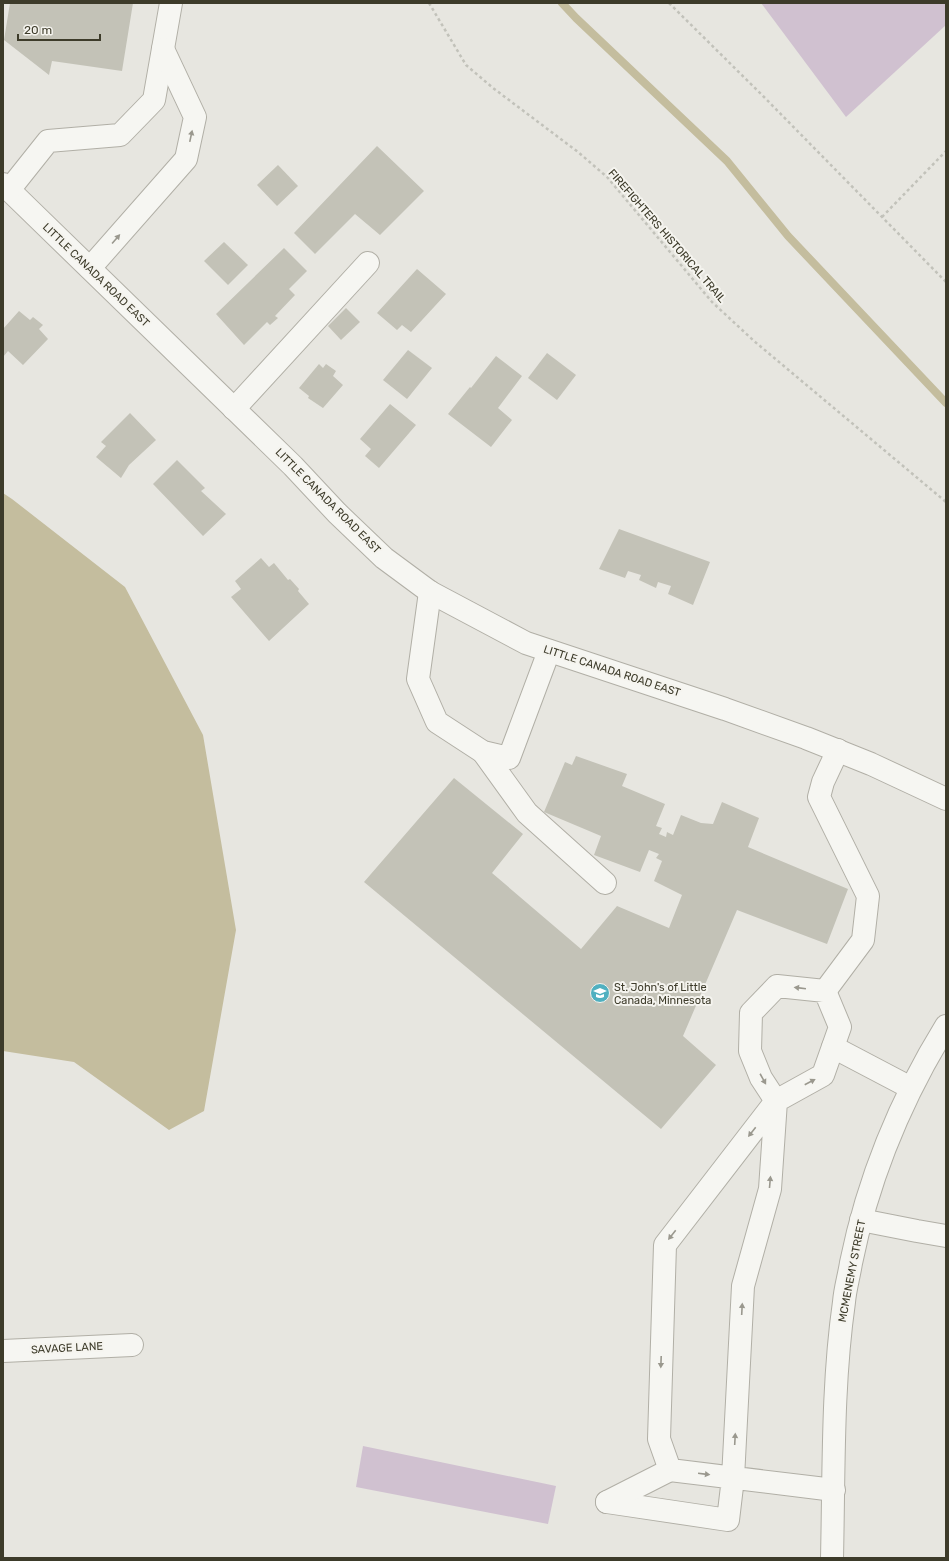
<svg xmlns="http://www.w3.org/2000/svg" width="949" height="1561" font-family="Rubik,sans-serif">
<style>
.green{fill:#d0c1d0}
.water{fill:#c4bd9e}
.lines{fill:none;stroke-linecap:round;stroke-linejoin:round}
.stream{stroke:#c4bd9e;stroke-width:8}
.building{fill:#c3c2b7}
.minor-casing{stroke:#b1afa6;stroke-width:24}
.path{stroke:#c2c2ba;stroke-width:2.5;stroke-dasharray:3 3;stroke-linecap:butt}
.minor{stroke:#f6f6f2;stroke-width:22}
.oneway{fill:#9a988e}
.labels{text-anchor:middle;dominant-baseline:central;stroke-width:4;stroke-linejoin:round;paint-order:stroke}
.street-label{font-size:11px;fill:#3d3b2a;stroke:#f5f4ef}
.poi-label{font-size:11px;fill:#3d3b2a;stroke:#f5f4ef;text-anchor:start}
</style>
<rect width="100%" height="100%" fill="#e7e6e0"/>
<g class="green">
<polygon points="761,3 946,3 946,25 846,117"/>
<polygon points="363,1446 556,1486 548,1524 356,1487"/>
</g>
<polygon class="water" points="3,493 12,499 125,587 203,735 236,930 204,1111 169,1130 74,1062 3,1051"/>
<g class="lines">
<polyline class="stream" points="562,3 576,18 727,161 788,236 946,403"/>
</g>
<g class="building">
<polygon points="10,3 133,3 122,71 52,61 49,75 4,40"/>
<polygon points="377,146 424,191 380,235 355,214 315,254 294,233"/>
<polygon points="278,165 298,186 277,206 257,185"/>
<polygon points="224,242 248,265 228,285 204,261"/>
<polygon points="284,248 307,271 289,289 295,295 275,316 278,318 270,325 267,322 244,345 216,314"/>
<polygon points="417,269 446,294 411,332 402,325 397,330 377,313"/>
<polygon points="346,308 360,322 341,340 328,326"/>
<polygon points="19,311 30,320 33,317 43,325 39,329 48,339 23,365 8,351 3,357 3,329"/>
<polygon points="408,350 432,368 407,399 383,380"/>
<polygon points="547,353 576,375 557,400 528,378"/>
<polygon points="496,356 522,376 498,408 512,420 491,447 448,414 470,387 471,388"/>
<polygon points="319,364 323,368 326,364 336,371 333,376 343,385 323,408 308,398 309,396 299,388"/>
<polygon points="390,404 416,425 379,468 365,456 371,449 360,439"/>
<polygon points="130,413 156,440 129,465 121,478 96,457 106,446 101,442"/>
<polygon points="177,460 205,488 201,491 226,514 203,536 153,484"/>
<polygon points="619,529 710,562 693,605 668,594 671,586 658,582 656,588 639,580 641,575 628,571 625,578 599,569"/>
<polygon points="261,558 269,567 274,563 288,580 290,579 299,589 298,591 309,604 269,641 231,597 241,589 235,581"/>
<polygon points="576,756 627,774 622,786 665,804 656,826 662,828 659,834 666,837 667,832 673,835 681,815 701,823 713,824 722,802 759,818 748,847 848,889 827,944 737,910 683,1036 716,1065 661,1129 364,882 454,778 523,834 492,873 581,949 617,906 669,928 682,895 654,881 662,861 656,858 659,854 649,850 640,872 594,855 601,836 544,812 565,762 572,765"/>
</g>
<g class="lines">
<g class="minor-casing">
<g id="minor">
<polyline points="3,184 293,466 337,513 384,558 430,592 526,643 725,709 806,738 871,764 946,799"/>
<polyline points="9,190 48,141 120,135 154,100 171,3"/>
<polyline points="90,268 186,159 195,117 163,49"/>
<polyline points="234,409 368,263"/>
<polyline points="430,592 418,679 437,722 483,752 509,758 549,651"/>
<polyline points="483,752 527,813 605,883"/>
<polyline points="825,991 863,940 868,896 819,797 823,782 838,750"/>
<polyline points="833,1047 911,1088"/>
<polyline points="861,1220 917,1231 946,1236"/>
<polyline points="3,1351 132,1345"/>
<polyline points="607,1502 728,1520 733,1478 743,1286 770,1189 776,1101 761,1078 750,1051 751,1013 777,986 825,991 840,1027 823,1075 776,1101 665,1245 659,1439 670,1470 834,1490"/>
<polyline points="607,1502 670,1470"/>
<path d="M832 1558C834 1473 832 1386 844 1302 845 1289 849 1276 851 1263 868 1179 901 1099 946 1026"/>
</g>
</g>
<g class="path">
<polyline points="429,3 466,65 493,88 578,152 607,177 712,302 754,341 946,502"/>
<polyline points="669,3 764,97 946,282"/>
<polyline points="882,217 946,151"/>
</g>
<use href="#minor" class="minor"/>
</g>
<defs><path id="oneway-solid" d="M-6-.8H1V-3.2L6.5 0L1 3.2V.8H-6Z"/></defs>
<g class="oneway">
<use href="#oneway-solid" transform="translate(191 136) rotate(-78)"/>
<use href="#oneway-solid" transform="translate(116 239) rotate(-49)"/>
<use href="#oneway-solid" transform="translate(800 988) rotate(-173)"/>
<use href="#oneway-solid" transform="translate(763 1079) rotate(61)"/>
<use href="#oneway-solid" transform="translate(810 1082) rotate(-28)"/>
<use href="#oneway-solid" transform="translate(752 1132) rotate(128)"/>
<use href="#oneway-solid" transform="translate(770 1182) rotate(-85)"/>
<use href="#oneway-solid" transform="translate(672 1235) rotate(128)"/>
<use href="#oneway-solid" transform="translate(742 1309) rotate(-87)"/>
<use href="#oneway-solid" transform="translate(661 1362) rotate(92)"/>
<use href="#oneway-solid" transform="translate(735 1439) rotate(-87)"/>
<use href="#oneway-solid" transform="translate(704 1474) rotate(7)"/>
</g>
<defs>
<g id="school-disc" transform="scale(1)"><circle r="9.5" fill="#50b0c0" stroke="#f5f4ef"/><path d="M0-5L7-2L0 1L-7-2ZM-4 1L0 2.5L4 1V4Q0 6-4 4Z" fill="#fff"/></g>
</defs>
<g fill-rule="evenodd">
<use href="#school-disc" x="600" y="993"/>
</g>
<g class="labels">
<g class="street-label">
<text transform="translate(667 236) rotate(49)">FIREFIGHTERS HISTORICAL TRAIL</text>
<text transform="translate(96 275) rotate(44)">LITTLE CANADA ROAD EAST</text>
<text transform="translate(328 501) rotate(45)">LITTLE CANADA ROAD EAST</text>
<text transform="translate(612 671) rotate(18)">LITTLE CANADA ROAD EAST</text>
<text transform="translate(852 1271) rotate(-79)">MCMENEMY STREET</text>
<text transform="translate(67 1348) rotate(-3)">SAVAGE LANE</text>
</g>
<g class="poi-label">
<text x="614" y="987">St. John's of Little<tspan x="614" dy="13">Canada, Minnesota</tspan></text>
</g>
</g>
<rect width="949" height="1561" fill="none" stroke="#3d3b2a" stroke-width="8"/>
<path d="M18 34v6h82v-6" fill="none" stroke="#3d3b2a" stroke-width="2"/>
<text x="24" y="34" font-size="12" fill="#3d3b2a" stroke="#f5f4ef" stroke-width="3" paint-order="stroke">20 m</text>
</svg>
